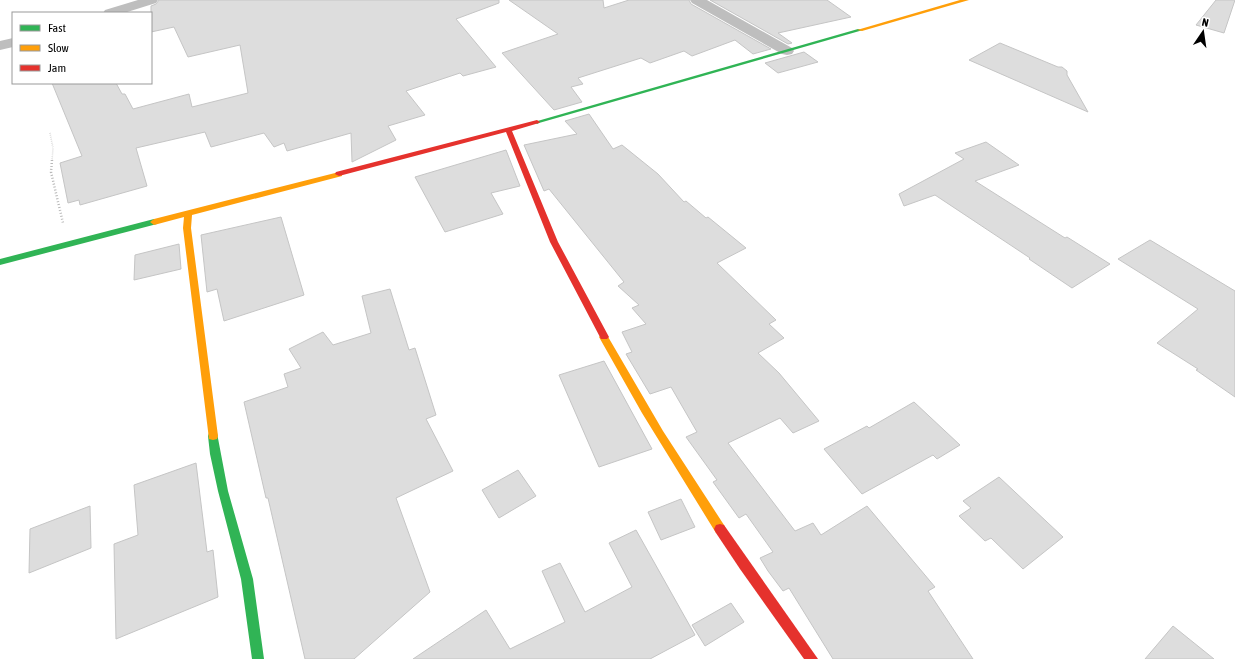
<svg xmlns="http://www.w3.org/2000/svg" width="1235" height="659" font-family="'Asap Condensed',sans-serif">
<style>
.building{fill:#ddd;stroke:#c5c5c5}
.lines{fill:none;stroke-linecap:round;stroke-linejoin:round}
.path-far1{stroke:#b8b8b8;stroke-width:1.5;stroke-dasharray:0.5 1.5;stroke-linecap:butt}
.path{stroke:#b8b8b8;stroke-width:2.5;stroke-dasharray:1 2;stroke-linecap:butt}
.street{fill:#bebebe;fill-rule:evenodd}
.fast{fill:#30b455;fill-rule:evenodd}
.slow{fill:#ff9f0a;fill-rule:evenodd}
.jam{fill:#e5322d;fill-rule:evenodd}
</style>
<rect width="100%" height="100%" fill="#fff"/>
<g class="building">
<path d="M159,0H499V3L456,19L496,67L463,76L460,73L406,91L425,115L388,126L396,140L352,162L351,133L287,151L284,143L274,147L264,133L211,147L205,132L136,148L147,186L80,205L79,200L68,203L60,163L82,156L52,83H116L122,94H125L133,109L189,94L192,107L248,93L240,45L188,57L174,27L151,32V6L156,4Z"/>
<path d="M509,0H603L604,8L629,0H689L691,4L771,49L753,54L735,40L692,56L684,51L650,63L641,58L578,78L583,84L571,87L582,102L554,110L502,53L558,34Z"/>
<path d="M710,0H827L851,17L778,33L792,43L788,44Z"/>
<path d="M1216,0H1235L1224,33L1196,25Z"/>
<path d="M1000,43L1058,67H1062L1067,71V75L1088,112L969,60Z"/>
<path d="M804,52L818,62L778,73L765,63Z"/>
<path d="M589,114L613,149L622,145L658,174L684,202L686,201L706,218L708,217L746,248L717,263L776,320L769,324L784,338L758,353L779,373L819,421L793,433L780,418L728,443L795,531L813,523L821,535L867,506L935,587L928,591L973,659H833L789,588L783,591L768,571L760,558L773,552L746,514L739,518L713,482L717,480L686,437L697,432L671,387L650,394L626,354L632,352L622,332L646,324L632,308L639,305L618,286L624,282L549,189L544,191L524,145L577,134L565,121Z"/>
<path d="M986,142L1019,165L975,181L1065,238L1067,237L1110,264L1072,288L1029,259L1030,258L935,195L904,206L899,194L964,159L955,153Z"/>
<path d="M506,150L520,186L491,193L503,214L445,232L415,177Z"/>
<path d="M281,217L304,295L224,321L217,289L207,292L201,235Z"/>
<path d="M1150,240L1235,291V397L1196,370L1198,369L1157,343L1198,309L1118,259Z"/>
<path d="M179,244L181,269L134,280L135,255Z"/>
<path d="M390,289L409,350L415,348L436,415L426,419L453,471L396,498L430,592L354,659H305L268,498H266L244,402L288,387L284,374L301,368L289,349L323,332L333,345L371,333L362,296Z"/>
<path d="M604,361L652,449L599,467L559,375Z"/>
<path d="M914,402L960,445L937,459L933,455L862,494L824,449L867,426L869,428Z"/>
<path d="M196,463L207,552L213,550L218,597L116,639L114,544L138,535L134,485Z"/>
<path d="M518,470L536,496L499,518L482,490Z"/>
<path d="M999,477L1063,537L1023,569L991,538L985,541L959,516L971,508L963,501Z"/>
<path d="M681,499L695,527L661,540L648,512Z"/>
<path d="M90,506L91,548L29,573L30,529Z"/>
<path d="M636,530L695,635L650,659H413L486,610L510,649L565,622L542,571L560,563L585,612L632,587L609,543Z"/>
<path d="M731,603L744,622L705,646L692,625Z"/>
<path d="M1173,626L1214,659H1145Z"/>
</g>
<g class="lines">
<path class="path-far1" d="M50,133L53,148L52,161"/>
<path class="path" d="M52,160L51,172L63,223"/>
<g class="street">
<path d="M138,0H158L156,3L124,13H103L105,10Z"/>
<path d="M690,0H707L792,48L794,51L792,54L787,55L782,54L692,3Z"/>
<path d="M13,38V47L0,50V41Z"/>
</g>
<g class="fast">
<path d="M858,29L863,30L539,123L537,124L534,122Z"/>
<path d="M154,219L158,222L157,224L0,265V259Z"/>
<path d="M213,432L217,433L228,491L253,579L264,659H252L241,579L218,491L210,454L208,436L209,433Z"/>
</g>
<g class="slow">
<path d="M960,0H969L862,31L857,30Z"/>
<path d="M339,172H342V176L192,215L191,228L218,436L217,439L213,440L209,439L183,228L184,217L154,225L150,222L154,219Z"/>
<path d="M604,334L607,335L663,431L724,525L726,529L724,533L720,534L716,533L642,413L599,337L601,335Z"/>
</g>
<g class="jam">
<path d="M537,120L540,122L539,123L512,131L558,242L609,337L607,339H601L550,242L506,132L339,176L335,174L336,172Z"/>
<path d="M720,524L724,525L818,659H804L740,569L716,533L714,529L716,525Z"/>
</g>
</g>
<rect x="12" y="12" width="140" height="72" fill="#ffffff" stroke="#999999"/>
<rect x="20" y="25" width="20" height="6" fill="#30b455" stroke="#999999"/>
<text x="48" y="32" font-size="12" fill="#000000">Fast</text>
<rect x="20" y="45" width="20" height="6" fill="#ff9f0a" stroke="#999999"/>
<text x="48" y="52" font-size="12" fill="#000000">Slow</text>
<rect x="20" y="65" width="20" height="6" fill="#e5322d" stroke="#999999"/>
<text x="48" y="72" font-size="12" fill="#000000">Jam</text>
<g transform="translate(1203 32) rotate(13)" stroke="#ffffff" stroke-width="3" paint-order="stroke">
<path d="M0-3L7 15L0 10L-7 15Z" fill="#000000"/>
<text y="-6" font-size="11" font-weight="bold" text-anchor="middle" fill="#000000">N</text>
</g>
</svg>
